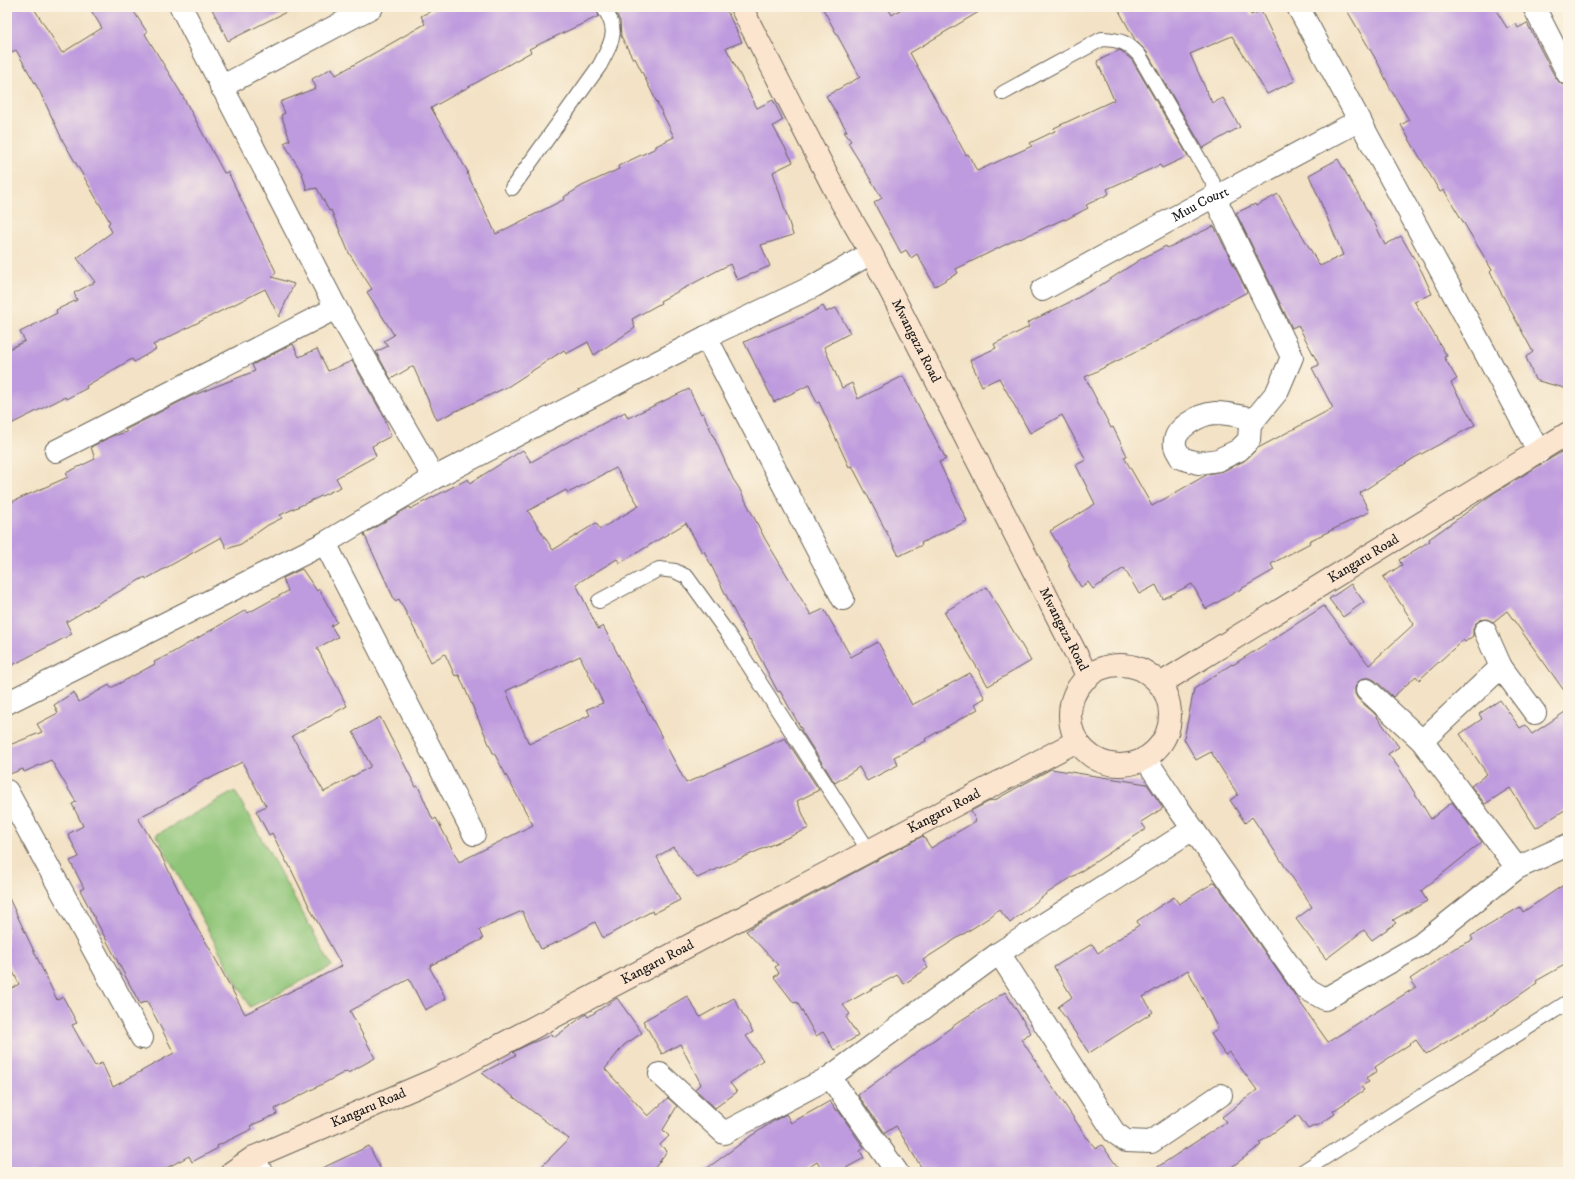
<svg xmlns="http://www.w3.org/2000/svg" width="1575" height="1179" font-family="'IM FELL DW Pica',serif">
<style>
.green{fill:#8fc578;stroke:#56704a}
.building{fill:#be9ade;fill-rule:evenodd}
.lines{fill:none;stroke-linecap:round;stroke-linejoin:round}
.lane-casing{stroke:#676157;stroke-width:16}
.street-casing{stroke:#676157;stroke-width:24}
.secondary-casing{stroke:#676157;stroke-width:24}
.lane{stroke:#fff;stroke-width:14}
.street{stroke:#fff;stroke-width:22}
.secondary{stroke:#fce5cf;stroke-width:22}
.labels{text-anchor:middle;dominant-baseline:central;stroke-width:3;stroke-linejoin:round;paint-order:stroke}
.street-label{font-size:14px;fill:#1c1c1c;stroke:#fcf5e5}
</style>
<rect width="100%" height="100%" fill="#fcf5e5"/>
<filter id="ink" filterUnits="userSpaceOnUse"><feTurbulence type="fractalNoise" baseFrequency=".025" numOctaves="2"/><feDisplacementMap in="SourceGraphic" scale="8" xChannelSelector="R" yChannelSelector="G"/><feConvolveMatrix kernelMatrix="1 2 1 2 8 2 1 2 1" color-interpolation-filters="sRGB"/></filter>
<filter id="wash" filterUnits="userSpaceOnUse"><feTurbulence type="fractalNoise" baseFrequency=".012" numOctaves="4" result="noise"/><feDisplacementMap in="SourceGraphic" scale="16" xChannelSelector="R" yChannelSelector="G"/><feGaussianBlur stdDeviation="0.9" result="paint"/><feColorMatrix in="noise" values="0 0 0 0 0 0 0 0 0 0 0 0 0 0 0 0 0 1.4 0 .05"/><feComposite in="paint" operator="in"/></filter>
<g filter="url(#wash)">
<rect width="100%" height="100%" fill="#f3e2c5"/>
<path class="green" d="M235,791L332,966L250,1007L156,835Z"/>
<g id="blocks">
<g class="building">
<path d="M7,7H33L62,53L102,28L89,7H131L147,32L145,34L181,93L224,173L228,172L276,272L272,277L294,284L279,317L265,289L153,345L156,349L134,362L132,359L86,386L87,388L66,399L65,397L7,426V350L25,341L20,332L57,313L56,310L77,300L74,293L95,282L77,258L112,232L108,224L110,222L63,141L40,92L16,50L7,55Z"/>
<path d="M211,7H296L228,41Z"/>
<path d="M439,7H595L599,16L529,49L531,52L431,108L468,172L467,173L496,234L565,199L564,197L582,186L619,169L618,166L656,148V146L674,137L635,58L633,59L621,36L620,21L613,7H725L742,42L726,48L757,108L773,100L783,120L773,126L793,162L773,172L793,235L761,245L770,266L737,280L730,264L660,301L661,303L632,319L635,328L594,355L588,342L566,354L564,350L509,386L437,420L413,366L391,379L376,352L388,346L384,341L394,335L367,292L372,289L349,253L331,210L329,211L317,188L307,190L302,173L284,143L290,140L281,115L285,113L280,102L316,88L312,79L332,68L336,75L425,24L421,16Z"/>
<path d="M822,7H887L892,15L904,7H987L910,53L966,155L968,154L977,171L1032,146L1030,143L1055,131L1054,128L1114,100L1097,61L1120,50L1132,60L1188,156L1162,168L1160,165L1107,189L1109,194L1086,205L1088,208L1065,220L1064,219L1020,239L1019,238L956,269L958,273L935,286L917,254L911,258L906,250L901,253L874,203L882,198L848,143L851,141L844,132L847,131L826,96L860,77Z"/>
<path d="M1117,7H1247L1251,15L1261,11L1295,81L1267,94L1232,36L1190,54L1212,103L1223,98L1240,127L1203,148L1146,51L1135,40Z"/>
<path d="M1345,7H1494L1507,28L1516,24L1518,28L1527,23L1555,77L1561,84L1568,86V389L1535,380L1526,357L1533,352L1490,272L1492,270L1444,190L1440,192L1401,125L1409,120L1391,90L1378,63Z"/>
<path d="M1338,159L1376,226L1385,245L1401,236L1422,272L1432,294L1414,301L1447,356L1444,357L1457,379L1451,383L1475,425L1414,458L1360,493L1369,512L1309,541L1310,543L1271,564L1274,570L1206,609L1192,584L1163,599L1156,585L1139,594L1124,568L1093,589L1088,582L1081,587L1068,565L1070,564L1050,531L1095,504L1076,465L1086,460L1062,415L1030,433L999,378L982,386L970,360L996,348L994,344L1029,327L1027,323L1072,301L1101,285L1141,259L1166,246L1167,248L1214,226L1247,292L1153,343L1085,377L1111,428L1113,427L1127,456L1124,457L1152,506L1208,474L1223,471L1244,461L1258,448L1333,408L1312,368L1319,365L1298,325L1292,328L1236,213L1255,204L1256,206L1278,194L1320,266L1343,255L1309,175Z"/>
<path d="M823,306L826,312L836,308L850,333L824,347L842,388L852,383L858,399L903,376L946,459L939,462L967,521L921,543L922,545L899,556L852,466L849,467L819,402L817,403L809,385L774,402L744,342L805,316Z"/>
<path d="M293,344L299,357L317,349L328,371L352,361L383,415L391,436L372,446L376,456L336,478L341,487L280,515L282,518L268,525L241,544L227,549L221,537L146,579L145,577L100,602L66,622L72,634L7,668V504L68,477L66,473L95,459L91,447L112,436L127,432L125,430L189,397L255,371L252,365Z"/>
<path d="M689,389L701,414L703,413L733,479L739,488L765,539L811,615L824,609L851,657L878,642L912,705L970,673L985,698L975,704L978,709L925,739L926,741L894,757L898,765L867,781L859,767L835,783L801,730H802L780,691L778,692L750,639L749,640L736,615L704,551L702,552L686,523L620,563L617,559L576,584L598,629L603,626L686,783L785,738L819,790L797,801L809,828L697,878L673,847L657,857L680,900L653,914L652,911L603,938L595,922L560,941L541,949L522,911L479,930L483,939L464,948L465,949L431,965L430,968L446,999L425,1010L409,979L350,1011L375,1058L348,1073L347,1071L275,1109L277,1114L250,1126L252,1129L217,1146L218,1148L192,1162L189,1156L159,1172H7V991L19,984L7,959V894L57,1000L63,997L77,1023L72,1025L95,1066L102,1063L113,1087L174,1053L147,1001L140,1004L80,890L84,888L70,861L79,857L68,834L83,826L72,804L76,802L51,760L24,772L23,769L7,775V746L42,732L37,724L58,713L54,705L74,692L79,702L109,685L111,688L155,664L154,662L170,654L246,610L248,613L288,591L283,578L302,569L317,591L319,589L337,622L331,626L338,637L317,648L347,706L292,736L324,792L370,767V764L353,732L380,717L416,787L418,786L433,820L436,818L459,862L533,825L494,753H493L459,675L455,676L445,654L431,662L399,599L395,601L364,534L409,507L410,509L468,479L470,483L523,450L531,462L547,453L625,412L628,418ZM616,468L639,506L600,529L596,523L553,550L528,511L566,490L568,493ZM580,656L603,703L587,709L590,715L529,744L506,691ZM242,762L266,806L256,811L269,835L272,833L287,863H288L313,914L342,966L245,1014L209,947L198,930L161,855L138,818L172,800L206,779L207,780Z"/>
<path d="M1568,448V696L1507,611L1493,622L1487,619L1480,620L1475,624L1473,629V636L1465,642L1463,640L1419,680L1416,676L1393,697L1376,681L1370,678H1364L1358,682L1355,688V694L1358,699L1375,714L1399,747L1388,754L1399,768L1431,819L1452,802L1482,842L1421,891L1427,901L1393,920L1396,923L1372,940L1364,930L1326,959L1296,919L1312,907L1252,817L1245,823L1230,800L1238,795L1211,752L1196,760L1184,739L1194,689L1232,664L1233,665L1324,606L1369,665L1414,624L1383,577L1402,565L1399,560L1430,541L1429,539L1494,493Z"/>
<path d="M1351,584L1364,602L1343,617L1329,599Z"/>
<path d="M987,587L1031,661L988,686L944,612Z"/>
<path d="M1500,700L1520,728L1525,725L1532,734L1568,710V808L1536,828L1510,788L1485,804L1471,786L1487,774L1460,734L1482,719L1479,714Z"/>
<path d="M1051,769L1147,784L1163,808L1141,822L1146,829L1046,894L1010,923L999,909L990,917L923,960L928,968L904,984L897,975L843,1005L850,1014L846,1017L858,1036L834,1050L823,1032L816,1036L797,1002L794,1003L774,977L779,973L775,967L778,965L746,931L752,927L923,836L931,848L976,821L971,811L992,800L993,801Z"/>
<path d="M1215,882L1328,1042L1416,987L1410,979L1455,948L1473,940L1471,936L1520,907L1523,912L1568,882V963L1536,981L1537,983L1488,1017L1426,1054L1416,1040L1375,1067L1377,1071L1366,1078L1369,1082L1361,1086L1364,1090L1333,1111L1335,1114L1317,1126L1316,1125L1308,1129L1298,1115L1259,1143L1261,1145L1225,1172H1150L1226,1122L1222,1117L1257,1090L1229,1052L1225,1055L1211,1034L1218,1029L1188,970L1143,997L1153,1012L1089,1053L1058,1007L1072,997L1054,967L1092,944L1098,953L1139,925L1137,921L1174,897L1179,904Z"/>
<path d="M1005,992L1031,1033L1021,1039L1087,1138H1088L1095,1149L1102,1145L1121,1172H924L896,1126L885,1133L858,1095L963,1019Z"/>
<path d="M687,996L700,1017L734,998L753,1032L746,1036L763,1060L730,1083L737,1092L715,1108L695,1089L701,1084L680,1044L662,1054L643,1021Z"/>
<path d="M617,998L642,1033L624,1045L605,1069L648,1116L668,1098L677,1106L663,1130L669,1136L660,1145L667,1151L652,1172H536L569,1139L482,1073L516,1055L513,1052L527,1045L551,1035L555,1037L586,1014L588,1017Z"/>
<path d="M830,1101L836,1111L838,1110L864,1148L860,1151L864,1158L839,1172H823L817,1162L802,1172H702L751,1136L774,1121L786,1114L791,1123Z"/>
<path d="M369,1146L382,1172H314Z"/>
</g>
</g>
</g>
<g filter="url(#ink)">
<use href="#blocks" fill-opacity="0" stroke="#676157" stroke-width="1"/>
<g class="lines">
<g class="lane-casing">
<g id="lane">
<path d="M1003,93L1102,39C1121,40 1127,42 1139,55L1220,195"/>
<path d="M512,188L600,65C612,41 620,31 603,7"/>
<path d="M599,601L659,569L675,571L687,577L731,638L869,851"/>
<path d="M1302,1172L1568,1002"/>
</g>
</g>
<g class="street-casing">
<g id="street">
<path d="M181,7L336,308L434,478"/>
<path d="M1298,7L1539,452"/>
<path d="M1534,7L1568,74"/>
<path d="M221,87L372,7"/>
<path d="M1214,196L1292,357L1277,392L1250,425L1249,440L1239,450L1218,460L1198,463L1181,458C1179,454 1176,450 1175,446C1172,428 1201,414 1215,413C1225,413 1235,415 1244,417L1250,425"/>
<path id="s1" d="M1042,290L1214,196L1220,195L1360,120"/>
<path d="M706,337L843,599"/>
<path d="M56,451L336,308"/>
<path d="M325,543L474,834"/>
<path d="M1501,667L1535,713"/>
<path d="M1367,690L1422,741L1517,868"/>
<path d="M7,703L325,543L434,478L706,337L814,286L871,253"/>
<path d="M1422,741L1501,667L1485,631"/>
<path d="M1145,758L1174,802L1305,988L1325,999L1420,945L1517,868L1568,845"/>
<path d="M7,791L142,1038"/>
<path d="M999,953L1114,1132L1126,1141L1151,1142L1221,1095"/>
<path d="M660,1074L724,1133L830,1077L999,953L1193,829"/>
<path d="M830,1077L897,1172"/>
<path d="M254,1157L261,1172"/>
</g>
</g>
<g class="secondary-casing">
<g id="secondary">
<path id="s2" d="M741,7L839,198L871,253L1088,677"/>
<circle cx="1120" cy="715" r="50"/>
<path id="s3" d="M1160,684L1568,433"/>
<path id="s4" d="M232,1172L254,1157L436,1079L1077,741"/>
</g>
</g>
<use href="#lane" class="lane"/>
<use href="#street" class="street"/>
<use href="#secondary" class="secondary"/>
</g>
</g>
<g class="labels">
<g class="street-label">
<text stroke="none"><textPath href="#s1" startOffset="180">Muu Court</textPath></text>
<text stroke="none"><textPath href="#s2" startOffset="377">Mwangaza Road</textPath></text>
<text stroke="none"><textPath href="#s3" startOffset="239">Kangaru Road</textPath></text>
<text stroke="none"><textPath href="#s2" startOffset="701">Mwangaza Road</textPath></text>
<text stroke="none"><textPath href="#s4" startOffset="799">Kangaru Road</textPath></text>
<text stroke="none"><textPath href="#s4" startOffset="475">Kangaru Road</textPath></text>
<text stroke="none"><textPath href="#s4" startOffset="151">Kangaru Road</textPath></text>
</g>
</g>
<rect width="1575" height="1179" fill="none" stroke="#fcf5e5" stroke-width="24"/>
</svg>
